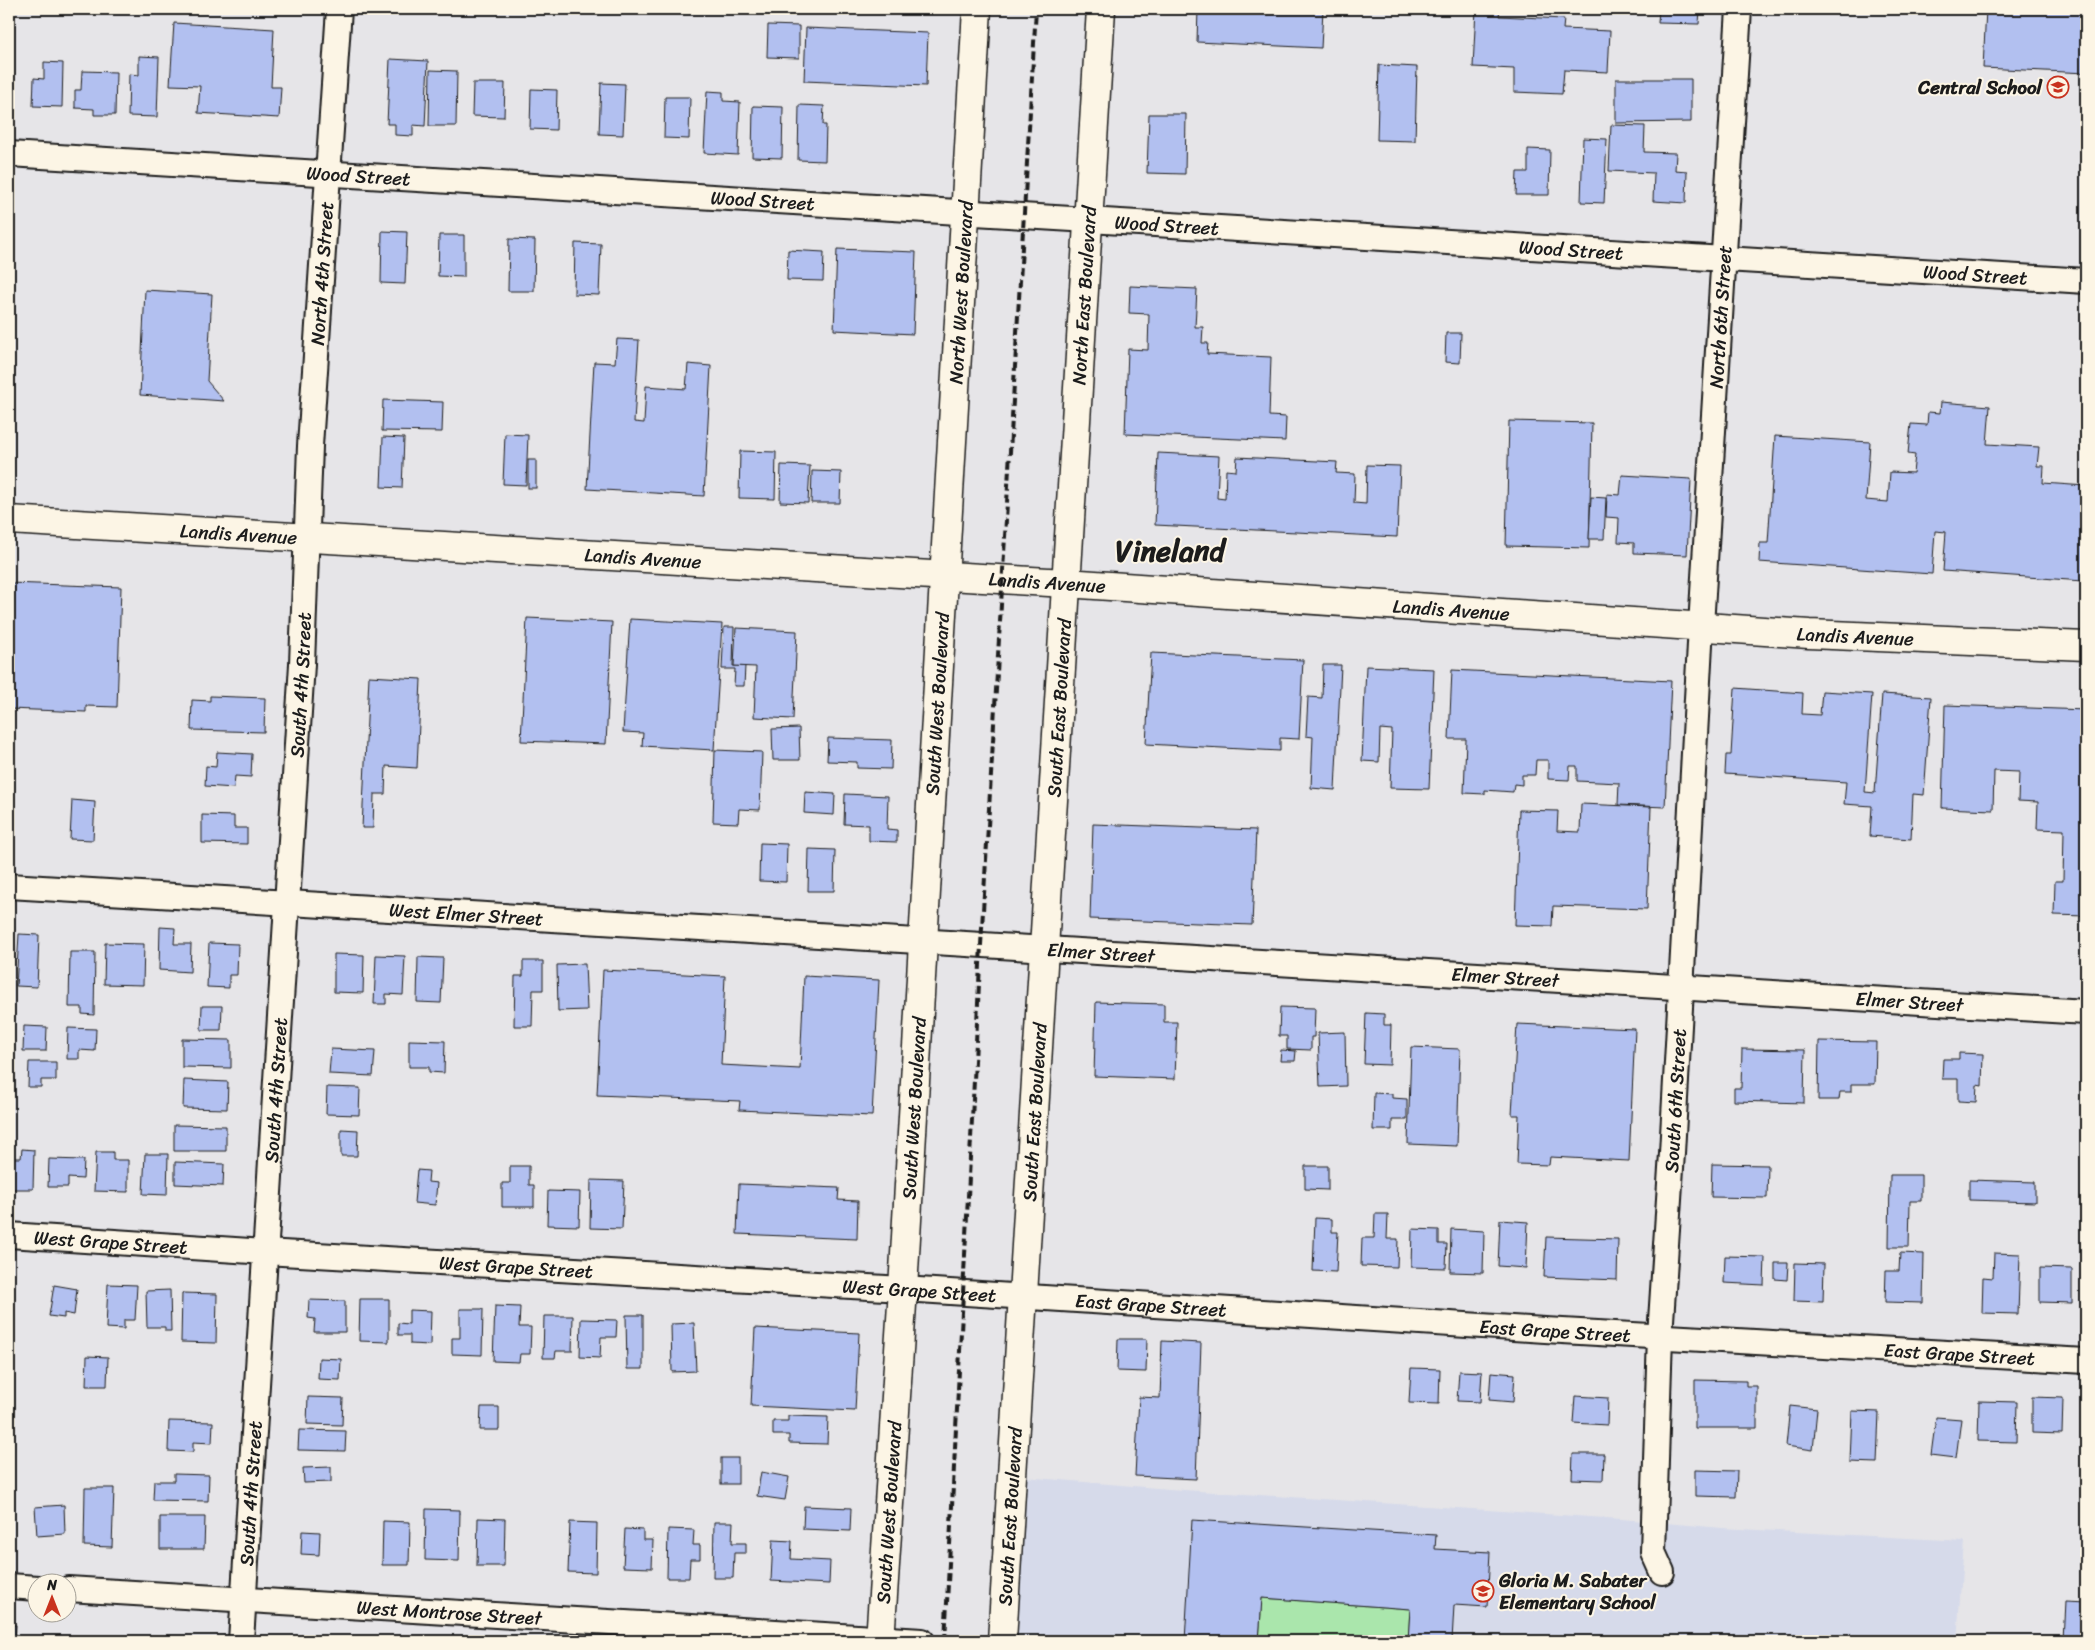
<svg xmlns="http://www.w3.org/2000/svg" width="2095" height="1650" font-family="Sriracha,sans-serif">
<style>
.built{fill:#d6daea}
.green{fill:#aae6ac;stroke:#638164}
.building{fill:#b2c0f0;stroke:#1c1c1c}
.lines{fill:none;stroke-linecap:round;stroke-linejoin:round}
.minor-casing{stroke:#1c1c1c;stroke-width:28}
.major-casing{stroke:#1c1c1c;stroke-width:31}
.minor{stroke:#fcf5e5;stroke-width:24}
.major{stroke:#fcf5e5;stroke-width:28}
.rail{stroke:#1c1c1c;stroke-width:4;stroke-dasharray:8 4;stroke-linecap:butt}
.labels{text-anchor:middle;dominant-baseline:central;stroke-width:4;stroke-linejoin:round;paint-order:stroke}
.poi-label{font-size:19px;font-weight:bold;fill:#1c1c1c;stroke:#fcf5e5;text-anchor:end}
.street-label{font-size:19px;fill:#1c1c1c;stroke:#fcf5e5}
.town-label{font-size:29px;font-weight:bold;fill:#1c1c1c;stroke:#fcf5e5}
</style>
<rect width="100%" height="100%" fill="#e6e5e8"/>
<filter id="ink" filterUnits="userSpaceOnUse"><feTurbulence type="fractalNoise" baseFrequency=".02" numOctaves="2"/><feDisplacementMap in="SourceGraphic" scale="10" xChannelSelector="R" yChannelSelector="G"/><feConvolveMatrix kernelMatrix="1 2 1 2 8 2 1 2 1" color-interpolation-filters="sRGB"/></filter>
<g filter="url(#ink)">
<path class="built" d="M1012,1476L1169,1489L1621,1519L1722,1528L1964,1541L1957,1641H1002Z"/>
<path class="green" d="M1262,1598L1410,1609L1408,1641H1259Z"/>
<g class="building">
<path d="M1198,9H1323L1321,48L1197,42Z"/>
<path d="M1476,9H1500L1499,16L1564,19L1563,29L1610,31L1608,72L1564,70L1562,94L1514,92V69L1473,67Z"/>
<path d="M1659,9H1700L1699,24L1658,23Z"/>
<path d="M1986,9H2086V73L1983,68Z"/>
<path d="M174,23L274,29L271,87H281L279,118L198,113L200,86L170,85Z"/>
<path d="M768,25L799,26V58L767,57Z"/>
<path d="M806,28L928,33L926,86L804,81Z"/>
<path d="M139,56L159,57L157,117L128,116L129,74L139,75Z"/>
<path d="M390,59L428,61L425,126L413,125V136L395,135V124H387Z"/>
<path d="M44,62L63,63L62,107L33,106L34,78L44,79Z"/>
<path d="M1379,65L1417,67L1415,141L1377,140Z"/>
<path d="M430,70L457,71L456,126H429Z"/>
<path d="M82,71L116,72L115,115H94V109L75,108V90H81Z"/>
<path d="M1616,79H1691V122L1616,123Z"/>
<path d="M473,83H505L504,117L472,116Z"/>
<path d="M601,83L625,84L623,135L599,134Z"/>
<path d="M531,89L557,90L556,130L530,129Z"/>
<path d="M707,91L723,92V101L740,102L738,155L704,153Z"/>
<path d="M665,97H690L689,139L664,138Z"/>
<path d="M799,105L824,106L823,125H826L825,161L798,160Z"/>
<path d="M753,106L783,107L782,158L752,157Z"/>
<path d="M1149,114H1186L1185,174L1147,173Z"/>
<path d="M1611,125L1645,126L1644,152L1676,153L1675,170L1687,171L1686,203L1653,201L1654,173L1609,171Z"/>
<path d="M1583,138L1607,139L1604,203L1581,202Z"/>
<path d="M1528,149L1550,150L1549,195H1516L1517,172H1528Z"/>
<path d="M382,231L407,232L405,284L381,283Z"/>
<path d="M439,235H464V277L438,276Z"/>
<path d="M509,239L535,240L534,291H508Z"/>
<path d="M575,243L601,244L599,295L574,294Z"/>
<path d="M837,249L916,252L913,334L834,330Z"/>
<path d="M788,250L824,252L823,281L787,280Z"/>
<path d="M1130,286L1197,289L1195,327H1203L1202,343H1208L1207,354L1271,357L1269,416L1286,417L1285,441L1125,434L1128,349L1148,350L1149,314L1129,313Z"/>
<path d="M145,290L212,294L207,381L224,401L140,395Z"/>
<path d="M1446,333H1461L1460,363L1445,362Z"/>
<path d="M2085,333H2086V437H2081Z"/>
<path d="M617,339L639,340L634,422L644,423L646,386L686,389L688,364L711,366L704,496L587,489L594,362L615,363Z"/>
<path d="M383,400L443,402L442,432L382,431Z"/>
<path d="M1941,402L1990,406L1987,444L2039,447L2037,466H2044L2043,483L2086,486V529L2083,581L1943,571L1946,532L1935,531L1932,574L1759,562L1760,543H1768L1775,436L1870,442L1866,500L1888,502L1890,472L1913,473L1915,455L1908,454L1911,424L1927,425L1928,412L1940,413Z"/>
<path d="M1509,421L1592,423L1589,548L1506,546Z"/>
<path d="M505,434L528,435L526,485L503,484Z"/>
<path d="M383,437L404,438L402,488L381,487Z"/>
<path d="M740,451L776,452L775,499L739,498Z"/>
<path d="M1158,453L1219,456L1217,498L1225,499L1226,470L1236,471L1237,457L1337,462L1336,473L1355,474L1354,503L1366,504L1367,465L1400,466L1397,537L1155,525Z"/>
<rect x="528" y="460" width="8" height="28"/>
<path d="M781,465L810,466L808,503L780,502Z"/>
<path d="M812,471L841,472L840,503H811Z"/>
<path d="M1622,475L1691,479L1687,555L1634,553V543L1618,542L1619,518L1606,517L1607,494L1620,495Z"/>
<path d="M1591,497L1606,498L1604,539H1589Z"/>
<path d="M9,583L121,587L117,707L86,706V712L9,709Z"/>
<path d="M527,618L612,622L606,744L521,741Z"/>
<path d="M630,619L722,624L714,750L642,746L643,733L623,732Z"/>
<path d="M724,627H734L733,666H745L744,686H734L735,669H722Z"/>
<path d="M736,628L797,631L793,719L754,717L756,667L734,666Z"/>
<path d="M1151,653L1303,660L1299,739L1280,738V751L1146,744Z"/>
<path d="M1323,665H1341L1335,790L1311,788L1313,737L1306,736L1308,697L1322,698Z"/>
<path d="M1366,666L1434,669L1429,789L1390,788L1392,730L1380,729L1379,762L1362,761Z"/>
<path d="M1452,670L1671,681L1665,807L1618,805L1619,783L1577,781V766H1570L1569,780L1548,779V760H1536L1535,775H1522V785L1514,784L1513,792L1485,790V794L1464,793L1466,739H1449Z"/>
<path d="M369,676L421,679L417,768L386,766L385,794H374L373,828H362Z"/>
<path d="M1735,688L1803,693L1802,714L1820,715L1822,691L1872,694L1865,792L1875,793L1882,694L1931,697L1924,795L1913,794L1911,839L1870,836L1872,806L1844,804L1846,782L1725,774L1726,755H1731Z"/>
<path d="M210,696L265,698L264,732L191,730L192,700L210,701Z"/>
<path d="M1945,705L2086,710V916L2054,915L2055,881H2063L2064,830L2037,829L2038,802L2018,801L2019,772L1994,771L1993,810L1942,808Z"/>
<path d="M799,728L800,760H773L772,729Z"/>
<path d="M828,738L892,740L891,769L857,768V762L827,761Z"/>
<path d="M715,750L762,752L760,810L739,809L738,823L713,822Z"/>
<path d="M217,752L252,754L251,777L235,776L234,788L205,786L206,766L216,767Z"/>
<path d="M805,792L835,794L834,815L804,813Z"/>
<path d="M845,794L888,796L887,829L897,830V842L869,841V825L844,824Z"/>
<path d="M72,800L95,802L93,840L70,839Z"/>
<path d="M1581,804L1651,807L1647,909L1553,906L1552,926L1515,925L1519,810L1558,811L1557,831L1580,832Z"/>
<path d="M202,815L234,816V828H247V844L202,843Z"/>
<path d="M1093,824L1256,830L1252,925L1090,919Z"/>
<path d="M760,843L787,844L786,882L759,881Z"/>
<path d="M809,849L835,850L834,891H808Z"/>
<path d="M160,927L175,928L174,944H191L190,972L159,970Z"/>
<path d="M19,934L39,935L37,987L16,986Z"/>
<path d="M105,943L144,944L143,985L104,984Z"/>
<path d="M209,943L238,944L237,975H229V988L207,987Z"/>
<path d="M70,952H95L94,1015L82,1014V1007H69Z"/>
<path d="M334,954L364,955L363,993L334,992Z"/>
<path d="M376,955L405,956L403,995L386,994V1004H374Z"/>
<path d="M418,957L443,958L441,1003L417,1002Z"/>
<path d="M523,961H543V990H533L532,1026H514L515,976H523Z"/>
<path d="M585,964L587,1010L558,1011L557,965Z"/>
<path d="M603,970L725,976L721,1065L800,1069L804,976L879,980L872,1116L739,1110L740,1101L597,1095Z"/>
<path d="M1096,1002L1164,1004V1022H1177L1175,1079L1094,1076Z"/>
<path d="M202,1006H222L221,1030H201Z"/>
<path d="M1280,1007L1315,1008L1314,1037H1311V1050L1287,1049V1036H1279Z"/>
<path d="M1366,1013L1384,1014V1025H1391L1390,1065L1364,1064Z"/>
<path d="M1517,1024L1635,1029L1629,1161L1550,1157L1549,1165L1517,1164L1519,1115H1512Z"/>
<path d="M24,1026L47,1027L46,1051H23Z"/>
<path d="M68,1028L96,1029L95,1051L79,1050V1059H67Z"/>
<path d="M1345,1032L1346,1086L1320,1087L1318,1033Z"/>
<path d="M182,1039L231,1040V1068L182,1067Z"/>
<path d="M409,1040L445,1041L444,1073L429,1072V1067H409Z"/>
<path d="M1819,1041L1876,1042L1875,1084H1851V1092H1840L1839,1100H1818Z"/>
<path d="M1411,1047L1460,1049L1457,1146L1408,1144Z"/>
<path d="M331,1049L375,1051L373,1076L329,1074Z"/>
<path d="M1742,1049L1805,1050L1804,1103L1734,1101V1088H1741Z"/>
<path d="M1281,1050L1296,1051L1295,1061H1280Z"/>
<path d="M1959,1053L1983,1054L1982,1086L1977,1085L1976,1102L1958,1101V1079H1942L1943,1059H1959Z"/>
<path d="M29,1062H56V1080H41V1087H28Z"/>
<path d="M184,1080L228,1082L227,1109L183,1108Z"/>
<path d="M327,1087L360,1088L359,1115L326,1114Z"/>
<path d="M1374,1093L1392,1094V1098L1407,1099V1120H1392V1130H1373Z"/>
<path d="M174,1125L226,1126V1151H174Z"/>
<path d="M341,1129L358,1130L357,1156H341Z"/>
<path d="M22,1149L34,1150L33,1189H9V1158H21Z"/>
<path d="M96,1152H113V1160H128V1192L94,1191Z"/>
<path d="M145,1154H168L167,1195L143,1194Z"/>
<path d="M49,1159L84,1160L83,1179L68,1178V1187H48Z"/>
<path d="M175,1162L224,1164L223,1186L175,1184Z"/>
<path d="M1712,1164L1768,1165L1767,1198L1711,1197Z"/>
<path d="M510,1166H529V1185H534V1207H502V1183H510Z"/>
<path d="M1305,1166H1328V1190L1305,1189Z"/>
<path d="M417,1170L429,1171L428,1182L437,1183L435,1205L414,1203Z"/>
<path d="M1890,1175H1921V1201H1910L1909,1247H1889Z"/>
<path d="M591,1180L624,1181L622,1229L590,1228Z"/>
<path d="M1969,1180L2035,1182V1202L1969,1200Z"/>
<path d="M739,1184L839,1188L838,1200L858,1201L857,1239L737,1234Z"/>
<path d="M548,1191L580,1192L579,1226L547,1225Z"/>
<path d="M1375,1214H1388L1387,1239H1398L1397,1267L1361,1266L1362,1238H1374Z"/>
<path d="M1315,1218L1332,1219V1232H1338L1336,1272L1313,1271Z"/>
<path d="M1500,1220L1528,1222L1526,1268L1498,1266Z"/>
<path d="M1412,1229L1439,1230V1244H1447L1446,1268L1411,1267Z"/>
<path d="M1451,1229L1484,1231L1483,1273L1450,1272Z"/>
<path d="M1546,1237L1618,1239L1617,1280L1544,1277Z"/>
<path d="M1900,1253L1924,1254L1923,1303L1885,1302L1886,1271H1899Z"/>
<path d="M1994,1253L2020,1254L2018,1314L1982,1313L1983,1277L1993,1278Z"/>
<path d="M1725,1256L1765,1257L1764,1285L1724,1283Z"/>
<path d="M1775,1263H1788L1787,1280L1775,1279Z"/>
<path d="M1795,1263L1824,1264L1823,1302L1794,1301Z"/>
<path d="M2040,1268L2072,1269V1303L2040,1302Z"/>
<rect x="2083" y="1282" width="3" height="27"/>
<path d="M108,1284L137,1285L135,1320H124V1329L106,1328Z"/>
<path d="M54,1285L77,1289L74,1315L64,1313V1318L49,1316Z"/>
<path d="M170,1290L171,1331H165V1327H147L146,1291Z"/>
<path d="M182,1293L217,1294L216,1343L181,1342Z"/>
<path d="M360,1299H389V1342L359,1341Z"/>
<path d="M309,1300L345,1301V1332H314L315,1319L308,1318Z"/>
<path d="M495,1306L520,1307L519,1327H531L530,1354H520L519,1362L493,1361Z"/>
<path d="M460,1309H483L482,1355L452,1354V1338H460Z"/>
<path d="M409,1310L431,1311L430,1345L410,1344V1335H398V1323L409,1324Z"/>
<path d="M626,1315H643V1369H627Z"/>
<path d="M544,1316H573L572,1351H556L555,1358H543Z"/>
<path d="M581,1319L617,1320L616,1337H601L600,1358L580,1357Z"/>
<path d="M694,1323L696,1371L672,1372L671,1324Z"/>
<path d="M755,1328L859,1333L855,1411L751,1406Z"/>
<path d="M1118,1339H1147L1146,1372L1117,1371Z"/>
<path d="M1162,1341L1201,1343L1196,1479L1135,1476L1139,1397L1160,1398Z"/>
<path d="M87,1356L108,1357L107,1386H86Z"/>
<path d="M319,1358L341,1359L340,1380L318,1379Z"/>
<path d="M1411,1368L1440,1369L1439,1404L1409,1403Z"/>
<path d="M1459,1371L1482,1372L1480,1402L1457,1401Z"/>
<path d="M1491,1372L1515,1374L1513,1402L1489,1400Z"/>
<path d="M1695,1380L1746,1381V1386H1757V1428H1695Z"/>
<path d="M1575,1396L1608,1398L1607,1425L1573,1423Z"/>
<path d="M308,1397L343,1398L342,1425L307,1424Z"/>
<path d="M2032,1397L2063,1398L2062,1434L2032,1433Z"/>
<path d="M1979,1401L2017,1402L2016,1442L1978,1441Z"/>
<path d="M1790,1406L1817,1409L1813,1450L1786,1446Z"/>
<path d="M481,1407H499V1430H480Z"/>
<path d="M1852,1411L1879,1412L1877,1463L1850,1462Z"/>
<path d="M788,1416L828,1417L827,1444L789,1443V1435H773V1421H788Z"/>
<path d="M1936,1417L1961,1419L1956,1458L1931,1455Z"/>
<path d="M169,1421L213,1422L212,1443L193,1442V1452L168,1451Z"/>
<path d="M299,1430L346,1431L345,1451L298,1450Z"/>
<path d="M1573,1454H1604L1603,1480L1572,1479Z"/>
<rect x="721" y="1458" width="17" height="26"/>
<path d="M331,1467V1482L304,1483L303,1468Z"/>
<path d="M1695,1470L1737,1471L1736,1497L1695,1496Z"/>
<path d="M761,1472L789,1477L785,1500L757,1496Z"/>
<path d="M174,1474L209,1475L208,1501L153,1500L154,1481H174Z"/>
<path d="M85,1488H114L112,1547L84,1546Z"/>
<path d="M64,1505L65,1534L37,1536L35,1507Z"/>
<path d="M804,1506L851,1508L850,1531L803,1529Z"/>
<path d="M426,1509L460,1510L459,1561L425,1560Z"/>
<path d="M160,1517H205L204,1549H160Z"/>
<path d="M478,1518L505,1519L504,1566H477Z"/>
<path d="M1192,1520L1436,1535L1435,1549L1490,1552L1487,1607L1454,1605L1452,1641H1456H1408L1410,1609L1262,1598L1259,1641H1185Z"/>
<path d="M383,1521L410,1522L409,1565H382Z"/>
<path d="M570,1522L597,1523L596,1573L568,1572Z"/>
<path d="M714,1522H733L732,1543H746V1553H734L733,1578H713Z"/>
<path d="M625,1529L643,1530V1540H653L652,1568L623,1567Z"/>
<path d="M668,1529L694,1530L693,1545H700V1559H690L689,1578H667Z"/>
<path d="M302,1531L320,1532L319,1555L301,1554Z"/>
<path d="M773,1540L792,1541L791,1559L830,1561L829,1584L771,1581Z"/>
<path d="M2065,1602L2086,1603V1641H2063Z"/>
<path d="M9,1625H16L15,1641H9Z"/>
<path d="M79,1636L121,1638V1641H79Z"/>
</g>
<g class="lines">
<g class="minor-casing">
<g id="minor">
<path id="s1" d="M9,154L2086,281"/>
<path id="s2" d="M9,886L2086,1012"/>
<path id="s3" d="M9,1235L265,1252L903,1289L1545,1330L2086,1361"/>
<path id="s4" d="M1662,1572L1653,1552L1660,1336L1672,1153L1701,626L1739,9"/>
<path d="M9,1586L38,1588"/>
<path id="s5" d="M68,1589L922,1641"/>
<path id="s6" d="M241,1641L302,664L310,446L339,9"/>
</g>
</g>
<g class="major-casing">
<g id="major">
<path id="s7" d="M9,520L1066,583L1809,634L2086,646"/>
<path id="s8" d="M880,1641L903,1289L977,9"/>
<path id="s9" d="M1002,1641L1101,9"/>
</g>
</g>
<use href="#minor" class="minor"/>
<use href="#major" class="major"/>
<path class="rail" d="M945,1641L981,945L1036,9"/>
</g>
</g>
<defs>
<g id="school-ring" transform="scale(1.125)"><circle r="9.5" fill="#fcf5e5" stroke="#c8321e" stroke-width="1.5"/><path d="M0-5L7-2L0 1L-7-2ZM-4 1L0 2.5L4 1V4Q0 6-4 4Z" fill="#c8321e"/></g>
</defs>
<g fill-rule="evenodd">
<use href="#school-ring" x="2058" y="87"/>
<use href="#school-ring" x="1483" y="1591"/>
</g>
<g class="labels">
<g class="poi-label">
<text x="2042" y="87">Central School</text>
<text x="1499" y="1580" text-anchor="start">Gloria M. Sabater<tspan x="1499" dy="22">Elementary School</tspan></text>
</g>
<g class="street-label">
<text stroke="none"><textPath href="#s1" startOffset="350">Wood Street</textPath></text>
<text stroke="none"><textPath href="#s1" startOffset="755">Wood Street</textPath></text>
<text stroke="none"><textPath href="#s1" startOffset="1160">Wood Street</textPath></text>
<text stroke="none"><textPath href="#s1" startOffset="1565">Wood Street</textPath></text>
<text stroke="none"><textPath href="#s6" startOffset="1370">North 4th Street</textPath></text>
<text stroke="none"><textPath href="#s1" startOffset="1970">Wood Street</textPath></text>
<text stroke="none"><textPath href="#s8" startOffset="1351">North West Boulevard</textPath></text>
<text stroke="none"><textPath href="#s9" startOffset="1348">North East Boulevard</textPath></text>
<text stroke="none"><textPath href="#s4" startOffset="1259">North 6th Street</textPath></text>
<text stroke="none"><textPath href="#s7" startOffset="230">Landis Avenue</textPath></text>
<text stroke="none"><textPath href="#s7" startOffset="635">Landis Avenue</textPath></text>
<text stroke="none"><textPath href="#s7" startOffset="1040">Landis Avenue</textPath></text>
<text stroke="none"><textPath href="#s7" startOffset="1445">Landis Avenue</textPath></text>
<text stroke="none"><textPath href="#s7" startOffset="1850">Landis Avenue</textPath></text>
<text stroke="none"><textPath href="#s6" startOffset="958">South 4th Street</textPath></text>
<text stroke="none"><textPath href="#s8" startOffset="939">South West Boulevard</textPath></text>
<text stroke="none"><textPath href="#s9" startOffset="935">South East Boulevard</textPath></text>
<text stroke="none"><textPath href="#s2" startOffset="458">West Elmer Street</textPath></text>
<text stroke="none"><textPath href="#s2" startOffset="1094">Elmer Street</textPath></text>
<text stroke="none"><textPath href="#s2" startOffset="1499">Elmer Street</textPath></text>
<text stroke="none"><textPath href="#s2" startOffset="1904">Elmer Street</textPath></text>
<text stroke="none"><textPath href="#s6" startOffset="552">South 4th Street</textPath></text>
<text stroke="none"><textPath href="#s4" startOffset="474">South 6th Street</textPath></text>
<text stroke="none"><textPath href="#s8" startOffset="534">South West Boulevard</textPath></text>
<text stroke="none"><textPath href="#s9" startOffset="530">South East Boulevard</textPath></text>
<text stroke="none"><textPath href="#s3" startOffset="102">West Grape Street</textPath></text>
<text stroke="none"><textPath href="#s3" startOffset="508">West Grape Street</textPath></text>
<text stroke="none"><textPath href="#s3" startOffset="912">West Grape Street</textPath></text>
<text stroke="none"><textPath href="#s3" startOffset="1144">East Grape Street</textPath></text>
<text stroke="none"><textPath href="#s3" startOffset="1549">East Grape Street</textPath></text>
<text stroke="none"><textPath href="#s3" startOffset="1954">East Grape Street</textPath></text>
<text stroke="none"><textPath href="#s6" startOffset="148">South 4th Street</textPath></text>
<text stroke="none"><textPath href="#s8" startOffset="129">South West Boulevard</textPath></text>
<text stroke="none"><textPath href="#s9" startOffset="125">South East Boulevard</textPath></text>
<text stroke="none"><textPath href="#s5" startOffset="382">West Montrose Street</textPath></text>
</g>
<g class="town-label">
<text x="1170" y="551">Vineland</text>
</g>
</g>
<rect width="2095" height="1650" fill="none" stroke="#fcf5e5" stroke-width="30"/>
<rect x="15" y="15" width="2065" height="1620" fill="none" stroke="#1c1c1c" stroke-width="2" filter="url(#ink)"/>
<g transform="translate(52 1598)"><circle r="24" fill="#fcf5e5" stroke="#a29e95"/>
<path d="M0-4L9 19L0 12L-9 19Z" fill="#c8321e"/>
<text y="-8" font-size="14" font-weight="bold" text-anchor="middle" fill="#1c1c1c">N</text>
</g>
</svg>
